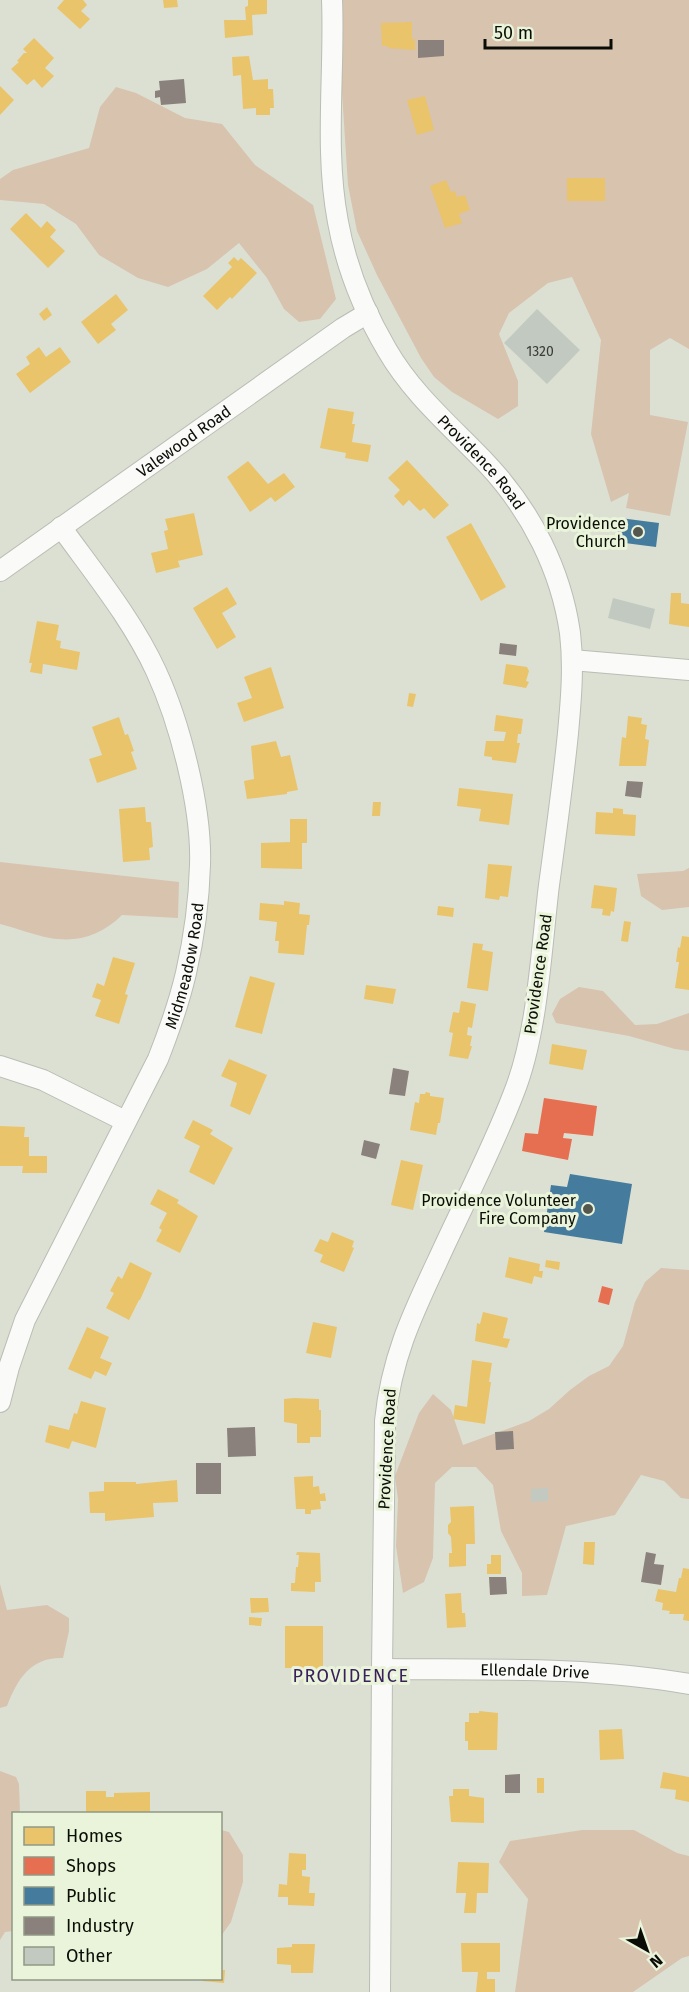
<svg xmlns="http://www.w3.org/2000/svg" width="689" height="1992" font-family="'Fira Sans',sans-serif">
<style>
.green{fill:#d8c3ae}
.homes{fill:#e9c46a}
.shops{fill:#e76f51}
.public{fill:#457b9d}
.industry{fill:#8a817c}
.building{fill:#c2c9c0}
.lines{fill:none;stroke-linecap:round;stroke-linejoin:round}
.minor-casing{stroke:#b9bdb3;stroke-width:22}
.minor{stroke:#fafaf8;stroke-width:20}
.poi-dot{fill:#54574e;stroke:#eaf4da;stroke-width:2}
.labels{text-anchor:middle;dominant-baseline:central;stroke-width:6;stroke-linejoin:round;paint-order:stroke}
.number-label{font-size:14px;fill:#393d36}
.street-label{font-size:16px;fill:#0a0d06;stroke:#eaf4da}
.poi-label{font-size:16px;fill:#0a0d06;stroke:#eaf4da;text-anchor:end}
.neighbourhood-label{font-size:18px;letter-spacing:1.5px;fill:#39225c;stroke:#eaf4da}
</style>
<rect width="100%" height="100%" fill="#dce0d3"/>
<g class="green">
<path d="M336,0H689V349L670,338L650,350V415L688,422L670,516L626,508L629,493L611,502L591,434L601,340L572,277L548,283L509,313L499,334L518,381V406L498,419L452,392L434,377L421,358L377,275L357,231L348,185Z"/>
<path d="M116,87L136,93L185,118L222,124L255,165L313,205L336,299L320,319L299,322L284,309L267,278L239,243L207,269L168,287L138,278L99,255L76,224L44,204L0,200V179L13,170L89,148L100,107Z"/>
<path d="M0,862L179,882L178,918L122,915C102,935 78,943 50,938C33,935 17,928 0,924Z"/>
<path d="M689,868V907L662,910L641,896L637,874L683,871Z"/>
<path d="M579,987L603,991L635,1025L657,1024L689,1013V1051L675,1049L629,1036L556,1023L552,1014L560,999Z"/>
<path d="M661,1268L689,1270V1499L681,1498L664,1481L641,1475L615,1515L566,1526L547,1595L522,1596V1573L501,1531L493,1485L476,1467H452L435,1483L433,1558L424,1582L403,1593L396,1546L398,1500L395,1476L419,1413L433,1394L451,1410L463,1445L529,1421L549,1409L570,1390L589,1376L609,1366L623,1346L635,1302L645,1282Z"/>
<path d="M0,1584L7,1610L47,1605L69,1618V1631L63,1658C31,1657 18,1678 7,1706L0,1708Z"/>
<path d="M0,1771L16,1777L19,1784L20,1813L14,1814L13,1931L5,1932L0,1940Z"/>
<path d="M221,1830L229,1832L243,1855V1882L231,1922L221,1936Z"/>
<path d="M582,1830H634L677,1853L689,1856V1956L682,1958L633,1992H515L528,1899L499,1862L510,1841Z"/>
</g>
<g class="homes">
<path d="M64,0H83L87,5L81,11L90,19L80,29L57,8Z"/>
<path d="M163,0H177L178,7L164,8Z"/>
<path d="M248,0H267V14L252,15L253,35L225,38L224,20H246L245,7L248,6Z"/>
<path d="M412,22V39H415V50L388,48V46H382L381,23Z"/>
<path d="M34,38L54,58L45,68L54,76L42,88L34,79L27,85L11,69L19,62L17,61L24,53H27L23,49Z"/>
<path d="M249,56L253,80L268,79V89H273L274,108H270V115H256V108L243,109L241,75L233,76L232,57Z"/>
<path d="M0,86L14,100L0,115Z"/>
<path d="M425,96L434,130L417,135L407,100Z"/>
<rect x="567" y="178" width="38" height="23"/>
<path d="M446,180L451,192L455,191L457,197L465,195L470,210L459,214L462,223L445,228L430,186Z"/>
<path d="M26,213L41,228L47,221L56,230L50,237L65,251L48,268L10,229Z"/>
<path d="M234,257L238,261L241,258L257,273L232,299L230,297L217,310L203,296L232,267L228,263Z"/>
<path d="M116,294L128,310L111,324L116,330L98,344L81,322Z"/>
<path d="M47,307L52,315L44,321L39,314Z"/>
<path d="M39,347L46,357L60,347L71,362L30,393L16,374L30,364L26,357Z"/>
<path d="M328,408L354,412L352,424H355L352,442L371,445L368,462L345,458L346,453L320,448Z"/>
<path d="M407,460L449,505L434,519L424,508L420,511L409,500L403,506L394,496L400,490L388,478Z"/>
<path d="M248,461L268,484L284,473L295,487L275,502L271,497L250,512L227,477Z"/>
<path d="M194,513L203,555L178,561L180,567L156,573L151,553L168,549L164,531L168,530L165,519Z"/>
<path d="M471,523L506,587L481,601L446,537Z"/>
<path d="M227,587L237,604L222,613L236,637L217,649L193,608Z"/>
<path d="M671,593H681V603L689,604V627L669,624Z"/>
<path d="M37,621L59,625L56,640L61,641L60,648L80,652L77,670L43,664L42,674L30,672L32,663H29Z"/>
<path d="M506,664L527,667L529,671L526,681L529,682L526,688L503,684Z"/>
<path d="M271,667L284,708L244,722L237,703L252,698L244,677Z"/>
<path d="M409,693L416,694L413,707L407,706Z"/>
<path d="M496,715L523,719L521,734H518L517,743H520L516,763L492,760V757L484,756L486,741H504L506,732L494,731Z"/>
<path d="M628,716L642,718L641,724L647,725L645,739L649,740L646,766H619L622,737L626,738Z"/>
<path d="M119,717L125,735L128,734L134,751L131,752L137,769L97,783L89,759L102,755L92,727Z"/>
<path d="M276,741L281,757L290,755L298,790L287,792V794L247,799L244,781L254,779L251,746Z"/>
<path d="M459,788L513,794L509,825L479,821L481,809L457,806Z"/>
<path d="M373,802H381L380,816H372Z"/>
<path d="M145,807L146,822H151L153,847L149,848L150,860L123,862L119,809Z"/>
<path d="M613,808L623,809V814L636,815L635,836L595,834L596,812L613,813Z"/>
<path d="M290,819H307V843H302V869L261,868V843L290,842Z"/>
<path d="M488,864L512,866L508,897L500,896L499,900L485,898Z"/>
<path d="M594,885L617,888L614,912L611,911L610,916L602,915L603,909L591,908Z"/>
<path d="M284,901L300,903L299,914L310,915L309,925H307L304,955L278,953L279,941H275L277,922L259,920L260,903L284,905Z"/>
<path d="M438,906L454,908L453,917L437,915Z"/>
<path d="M624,921L631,922L628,942L621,941Z"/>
<path d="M682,936L689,937V990L675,988L679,962H676L678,947L680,948Z"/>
<path d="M473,943L483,944L482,950L493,952L488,991L467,988Z"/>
<path d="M113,957L135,963L125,994L128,995L119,1024L95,1016L101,1000L92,997L97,983L104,986Z"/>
<path d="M250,976L275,983L262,1034L235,1027Z"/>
<path d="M366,985L396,989L393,1004L364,999Z"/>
<path d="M461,1001L476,1004L472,1028L468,1027L467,1035L472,1036L470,1046H472L468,1059L449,1056L453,1033L449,1032L453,1012L459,1013Z"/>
<path d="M552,1044L587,1050L583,1070L549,1064Z"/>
<path d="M229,1059L267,1075L250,1115L230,1106L237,1083L221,1076Z"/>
<path d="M426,1092L430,1093V1096L444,1098L440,1123H438L436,1135L410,1130L415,1102L419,1103L420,1094H425Z"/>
<path d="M193,1120L213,1130L210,1134L233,1148L214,1185L189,1172L200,1146L184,1138Z"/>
<path d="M0,1126L25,1127L24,1137H29V1156H47V1173H22L23,1166H0Z"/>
<path d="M401,1160L423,1165L413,1210L391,1205Z"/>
<path d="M158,1189L179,1200L177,1203L198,1216L180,1253L156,1241L162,1230L159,1228L167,1213L150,1204Z"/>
<path d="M332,1232L354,1241L352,1247L354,1248L344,1272L320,1262L323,1255L314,1251L320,1239L328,1242Z"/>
<path d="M509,1257L540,1264L539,1271H543L542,1278L534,1276L532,1284L505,1277Z"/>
<path d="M546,1260L560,1262L559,1270L545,1267Z"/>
<path d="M130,1262L152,1273L140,1300H139L129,1320L106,1308L114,1293L110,1291L118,1276L122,1279Z"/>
<path d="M483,1312L508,1318L503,1338L510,1339L507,1348L475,1341L477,1323L480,1324Z"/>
<path d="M313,1322L337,1327L331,1358L306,1353Z"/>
<path d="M87,1327L109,1337L100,1358L112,1363L106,1376L95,1371L91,1379L68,1369Z"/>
<path d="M472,1360L492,1363L489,1382H491L485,1424L453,1419L455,1405L467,1407Z"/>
<path d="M294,1398L319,1399V1410H321V1437H310V1443H297V1424L284,1422V1399Z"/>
<path d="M81,1401L106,1408L96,1448L72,1441L69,1449L45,1442L49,1425L69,1430L74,1413L77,1414Z"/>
<path d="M313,1476V1487L319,1486L320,1494L325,1493L326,1501H320L321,1509L311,1510V1514H305V1509H296L294,1477Z"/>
<path d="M177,1480L178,1502L153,1503L154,1517L105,1521V1513H90L89,1492L104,1491V1482H136V1484Z"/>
<path d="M474,1506L475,1544H466V1566L449,1567V1553H452L451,1537L448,1533V1525L451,1522L450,1507Z"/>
<path d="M584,1542H595L594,1565L583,1564Z"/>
<path d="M297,1552L320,1553L321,1582H315V1592L291,1591V1583H295L296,1567H298L299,1555H296Z"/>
<path d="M491,1555H501V1574H487V1564H491Z"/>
<path d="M683,1568L689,1569V1621L683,1620L684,1614H669L670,1611L662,1610L663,1603L655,1601L658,1589L676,1592L679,1578H681Z"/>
<path d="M461,1593L462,1613H465L466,1627L447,1628L445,1594Z"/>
<path d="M250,1598H268L269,1612L251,1613Z"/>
<path d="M249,1617L262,1618L261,1626L249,1625Z"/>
<path d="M285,1626H323V1667H321V1682H303V1668H285Z"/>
<path d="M479,1711L498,1713L497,1750H468V1741H465V1722H469V1713H479Z"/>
<path d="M622,1729L624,1759L600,1760L599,1730Z"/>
<path d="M663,1772L689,1777V1802L675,1799L676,1790L660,1788Z"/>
<rect x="537" y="1778" width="7" height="15"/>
<path d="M453,1789H469V1796L484,1798V1823L451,1822L449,1796H453Z"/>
<path d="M86,1791H106V1797H114V1793L150,1792V1814H86Z"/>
<path d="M289,1853L306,1854V1870H302V1876L310,1877L309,1893H315L314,1906L288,1905V1897H278L279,1884L287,1885Z"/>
<path d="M458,1862L489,1863L488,1893H477L476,1913H464L466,1893H456Z"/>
<path d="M461,1943H500V1972H487V1979H495V1992H476L478,1972H462Z"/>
<path d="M292,1944H315L313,1973H291V1965L277,1964V1948L292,1947Z"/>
<path d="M220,1970H225L224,1983L202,1981V1978H220Z"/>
</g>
<g class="shops">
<path d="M544,1098L597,1106L593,1136L564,1133L563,1138L572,1139L568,1160L522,1151L525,1133L538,1134Z"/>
<path d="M602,1286L613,1289L609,1305L598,1302Z"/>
</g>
<g class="public">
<path d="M620,518L659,523L656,547L617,542Z"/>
<path d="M570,1174L632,1184L622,1244L544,1232L551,1185L567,1187Z"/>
</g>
<g class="industry">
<path d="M418,40H444V56L418,58Z"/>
<path d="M184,79L186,103L161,105L160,97L155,98V91L160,90L159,81Z"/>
<path d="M500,643L517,645L516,656L499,654Z"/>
<path d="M627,781L643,782L641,798L625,796Z"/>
<path d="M393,1068L409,1071L405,1096L389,1094Z"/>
<path d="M364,1140L380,1144L376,1159L361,1155Z"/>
<path d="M255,1427L256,1456L228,1457L227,1428Z"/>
<path d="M513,1431L514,1449L496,1450L495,1432Z"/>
<rect x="196" y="1463" width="25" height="31"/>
<path d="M646,1552L656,1554L654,1564L664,1565L661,1585L641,1582Z"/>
<path d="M489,1577H506L507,1594L490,1595Z"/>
<path d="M520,1774V1793H505V1775Z"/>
</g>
<g class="building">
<path d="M537,309L580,350L547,384L504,343Z"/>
<path d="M613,598L655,609L650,629L608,618Z"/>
<path d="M548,1488V1501L531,1502V1489Z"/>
</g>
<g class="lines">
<g class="minor-casing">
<g id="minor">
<path id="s1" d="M332,0C335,73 324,149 338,222C346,266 364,311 387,350C413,395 452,427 487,464C531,511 561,570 570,633C574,667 571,700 568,733C563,783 556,834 549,885C541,950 538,1034 513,1095C491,1152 462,1207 437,1262C411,1317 391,1360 385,1421L382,1669L380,1992"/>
<path id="s2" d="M0,571L343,328L368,313"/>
<path d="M572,660L689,670"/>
<path d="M0,1066L43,1080L125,1121"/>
<path id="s3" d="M0,1402L9,1367L25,1320L158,1059C169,1031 179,1003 186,973C194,938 199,901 200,865C202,808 180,723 156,671C132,619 94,573 61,527"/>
<path id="s4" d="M382,1669C484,1670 587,1666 689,1684"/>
</g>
</g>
<use href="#minor" class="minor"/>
</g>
<g class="poi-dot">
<circle cx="638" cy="532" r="6"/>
<circle cx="588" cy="1209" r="6"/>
</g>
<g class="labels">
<g class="number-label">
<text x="540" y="351">1320</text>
</g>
<g class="street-label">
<text stroke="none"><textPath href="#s2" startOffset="225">Valewood Road</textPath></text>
<text stroke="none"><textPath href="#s1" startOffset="507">Providence Road</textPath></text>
<text stroke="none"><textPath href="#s3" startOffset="476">Midmeadow Road</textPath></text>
<text transform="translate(538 974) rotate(-82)">Providence Road</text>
<text transform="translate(387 1449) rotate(-87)">Providence Road</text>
<text stroke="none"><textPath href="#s4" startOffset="153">Ellendale Drive</textPath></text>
</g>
<g class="poi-label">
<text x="626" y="523">Providence<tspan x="626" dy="18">Church</tspan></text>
<text x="576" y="1200">Providence Volunteer<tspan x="576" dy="18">Fire Company</tspan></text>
</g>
<g class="neighbourhood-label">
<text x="351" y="1676">PROVIDENCE</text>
</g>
</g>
<rect x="12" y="1812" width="210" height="168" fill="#eaf4da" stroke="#909885" stroke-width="1.5"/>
<rect x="24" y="1827" width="30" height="18" fill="#e9c46a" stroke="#909885" stroke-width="1.5"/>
<text x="66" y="1842" font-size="18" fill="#0a0d06">Homes</text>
<rect x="24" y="1857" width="30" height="18" fill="#e76f51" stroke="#909885" stroke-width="1.5"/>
<text x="66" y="1872" font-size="18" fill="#0a0d06">Shops</text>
<rect x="24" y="1887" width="30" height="18" fill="#457b9d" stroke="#909885" stroke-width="1.5"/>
<text x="66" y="1902" font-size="18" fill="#0a0d06">Public</text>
<rect x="24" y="1917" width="30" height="18" fill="#8a817c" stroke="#909885" stroke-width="1.5"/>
<text x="66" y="1932" font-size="18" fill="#0a0d06">Industry</text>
<rect x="24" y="1947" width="30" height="18" fill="#c2c9c0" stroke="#909885" stroke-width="1.5"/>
<text x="66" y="1962" font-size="18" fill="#0a0d06">Other</text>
<g transform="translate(647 1950) rotate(140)" stroke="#eaf4da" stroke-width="4.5" paint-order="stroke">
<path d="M0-4.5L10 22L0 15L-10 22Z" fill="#0a0d06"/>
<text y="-9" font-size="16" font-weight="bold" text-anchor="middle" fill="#0a0d06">N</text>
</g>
<path d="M485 39v9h126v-9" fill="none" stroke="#0a0d06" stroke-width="3"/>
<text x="494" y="39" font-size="18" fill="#0a0d06" stroke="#eaf4da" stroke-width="4.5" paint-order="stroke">50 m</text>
</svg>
